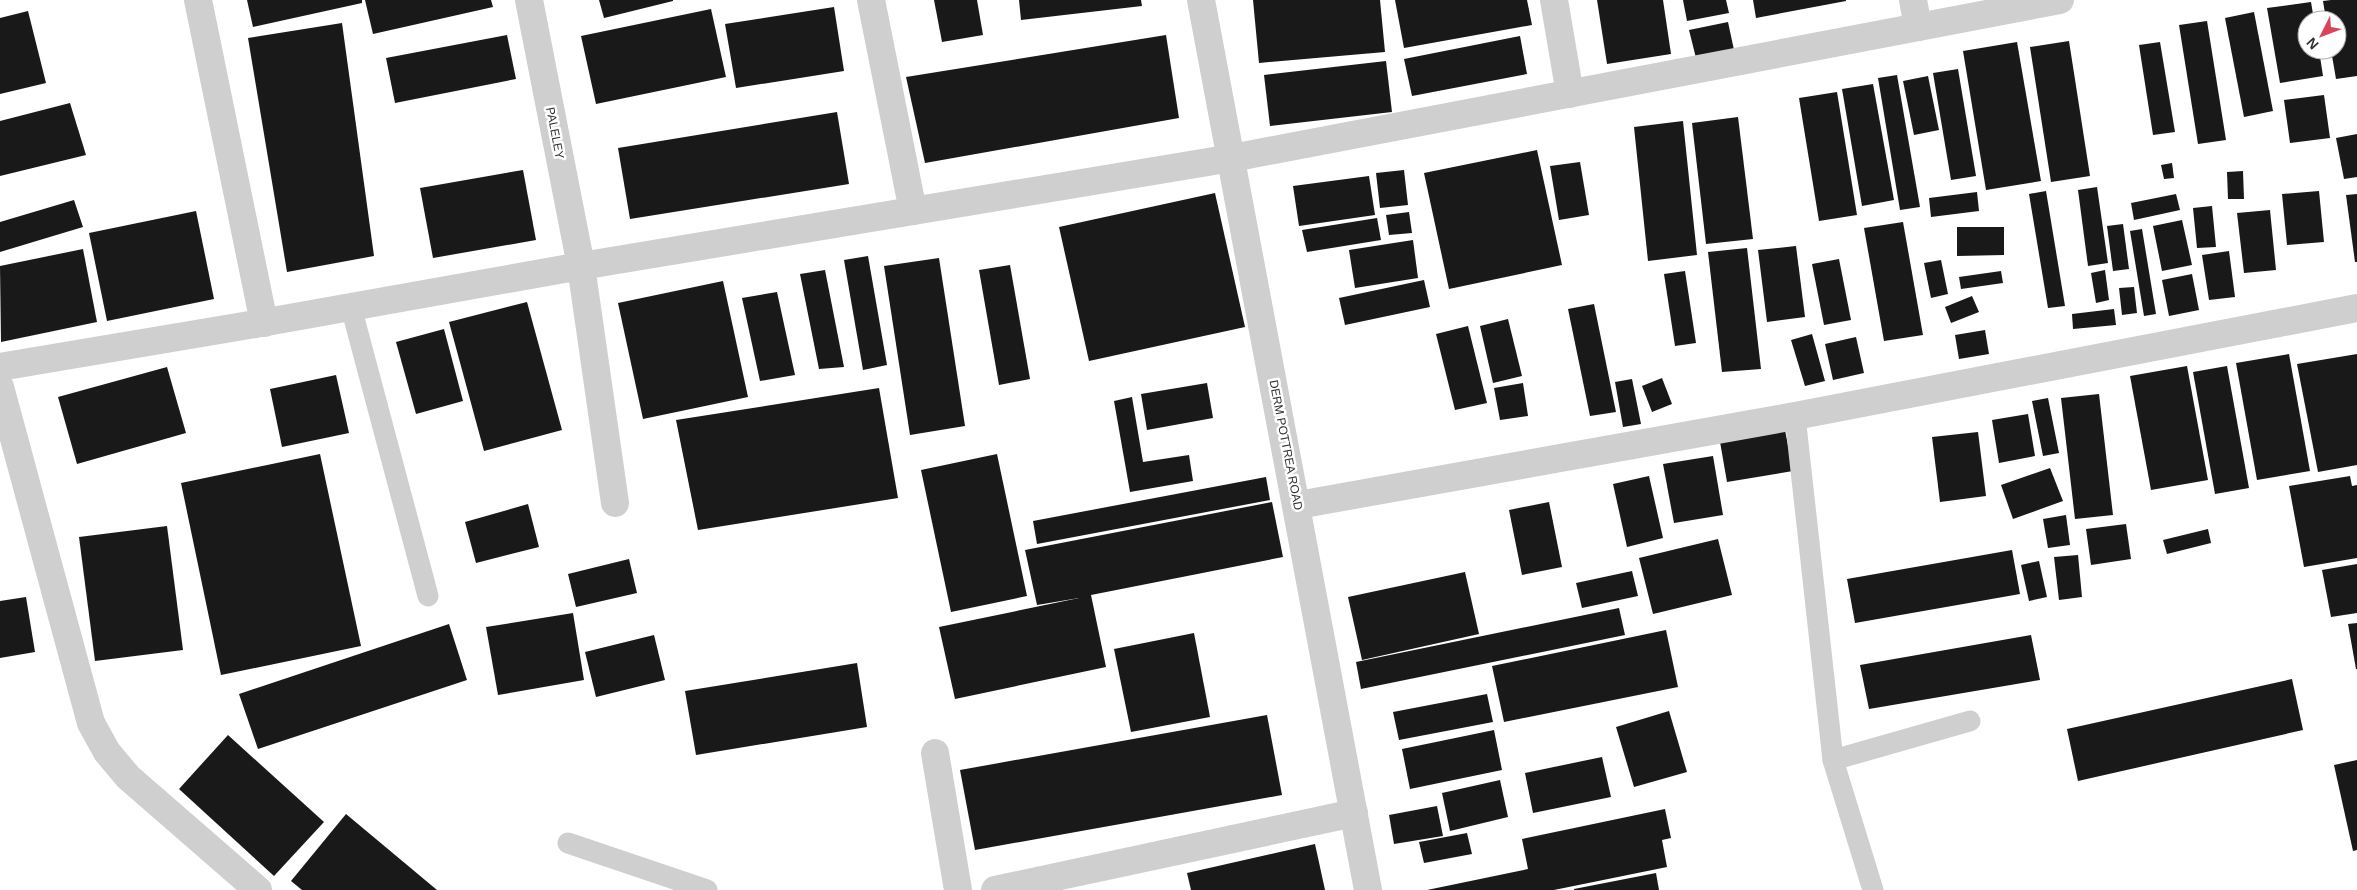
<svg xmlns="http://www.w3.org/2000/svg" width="2357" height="890" font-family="Helvetica,sans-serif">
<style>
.building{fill:#191919}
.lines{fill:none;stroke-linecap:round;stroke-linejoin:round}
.service{stroke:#cfcfcf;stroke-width:21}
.minor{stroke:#cfcfcf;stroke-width:28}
.tertiary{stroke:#cfcfcf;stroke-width:28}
.labels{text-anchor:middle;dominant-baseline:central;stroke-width:5;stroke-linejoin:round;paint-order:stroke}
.street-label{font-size:12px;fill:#323232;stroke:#fff}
</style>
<rect width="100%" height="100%" fill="#fff"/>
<g class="building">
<path d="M247,0H362V3L253,27Z"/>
<path d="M365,0H491L493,7L373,34Z"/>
<path d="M599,0H673V1L604,18Z"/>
<path d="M934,0H977L983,35L942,42Z"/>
<path d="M1019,0H1141L1142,6L1021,20Z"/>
<path d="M1253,0H1380L1385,52L1259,63Z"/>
<path d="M1395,0H1527L1532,25L1404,48Z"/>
<path d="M1597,0H1663L1671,54L1607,64Z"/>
<path d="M1683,0H1726L1729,13L1687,21Z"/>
<path d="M1753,0H1846V1L1756,18Z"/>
<path d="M2331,0H2357V76L2336,79L2331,50H2337V20H2326L2323,1Z"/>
<path d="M2311,2L2314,20H2307V50H2319L2323,76L2280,83L2267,8Z"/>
<path d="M834,7L844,71L736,88L725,24Z"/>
<path d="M711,9L726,77L596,104L581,36Z"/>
<path d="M28,11L46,83L0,94V18Z"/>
<path d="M2254,12L2273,111L2244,117L2225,18Z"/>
<path d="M2207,21L2226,140L2198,144L2179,25Z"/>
<path d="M1728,22L1734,50L1696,58L1689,30Z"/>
<path d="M342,23L374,256L287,272L248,38Z"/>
<path d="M507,35L516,79L395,103L386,58Z"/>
<path d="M1166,35L1179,118L925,163L906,77Z"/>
<path d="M1520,36L1527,74L1412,96L1404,59Z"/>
<path d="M2069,41L2090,176L2051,182L2030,47Z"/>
<path d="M2017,42L2041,181L1986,190L1963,51Z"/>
<path d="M2160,42L2175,132L2153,135L2139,45Z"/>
<path d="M1386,61L1392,112L1270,126L1264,75Z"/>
<path d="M1958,69L1976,176L1951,180L1933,73Z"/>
<path d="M1897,75L1920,207L1900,210L1878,78Z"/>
<path d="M1928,76L1939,130L1914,135L1903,81Z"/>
<path d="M1873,84L1894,200L1862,206L1842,89Z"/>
<path d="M1837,92L1857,215L1819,221L1799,98Z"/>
<path d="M2324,95L2330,138L2290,143L2284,100Z"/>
<path d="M70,103L86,155L0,176V121Z"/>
<path d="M837,112L849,184L630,219L618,148Z"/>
<path d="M1738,117L1753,239L1706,244L1692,123Z"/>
<path d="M1683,121L1697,255L1648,261L1634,127Z"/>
<path d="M2357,134V177L2344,179L2336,138Z"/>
<path d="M1537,150L1562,265L1449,289L1424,173Z"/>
<path d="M1580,162L1589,215L1559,220L1550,166Z"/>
<path d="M2172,163L2174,178L2164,179L2161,165Z"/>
<path d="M523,170L536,240L433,258L420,188Z"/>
<path d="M1404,170L1408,205L1380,208L1376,173Z"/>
<path d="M2243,171L2244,199H2228L2227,172Z"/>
<path d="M1369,176L1375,215L1299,226L1293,186Z"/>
<path d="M2097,187L2108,263L2088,266L2078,190Z"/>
<path d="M2046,191L2065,306L2048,308L2029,194Z"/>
<path d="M2319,191L2324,242L2287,245L2282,194Z"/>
<path d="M1977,192L1979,211L1931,217L1929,198Z"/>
<path d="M1215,193L1245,327L1089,361L1059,227Z"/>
<path d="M2176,194L2180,210L2134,220L2131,203Z"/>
<path d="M2357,194V262H2355L2346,195Z"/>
<path d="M74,200L83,227L0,252V222Z"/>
<path d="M2212,206L2216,247L2197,248L2193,208Z"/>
<path d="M2270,210L2276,270L2244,273L2237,213Z"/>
<path d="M196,211L214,299L107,321L89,233Z"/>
<path d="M1409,212L1412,233L1389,235L1386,215Z"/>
<path d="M1377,218L1381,240L1307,252L1302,230Z"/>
<path d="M2182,220L2192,265L2162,271L2153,226Z"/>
<path d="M1903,222L1923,335L1884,341L1864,228Z"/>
<path d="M2123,224L2129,269L2113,271L2107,226Z"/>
<path d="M1957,227H2004V255L1957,256Z"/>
<path d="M2142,229L2156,314L2144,316L2130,231Z"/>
<path d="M1413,240L1418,278L1355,288L1349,250Z"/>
<path d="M1796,246L1805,317L1767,322L1758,250Z"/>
<path d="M1747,248L1761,369L1722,372L1708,252Z"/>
<path d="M83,249L97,322L1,342L0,266Z"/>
<path d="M2229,251L2235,297L2209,300L2202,255Z"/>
<path d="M868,256L887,365L863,370L844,260Z"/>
<path d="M939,258L965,426L910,435L884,266Z"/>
<path d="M1839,259L1851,320L1824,325L1812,264Z"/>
<path d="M1941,260L1948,294L1931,298L1924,263Z"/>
<path d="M1010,265L1030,379L999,385L979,270Z"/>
<path d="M825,270L844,367L819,369L800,274Z"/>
<path d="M2105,270L2109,300L2096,303L2091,273Z"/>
<path d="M1685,271L1696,343L1675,346L1664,274Z"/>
<path d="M2001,271L2003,283L1961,289L1959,277Z"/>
<path d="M2192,274L2199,310L2169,316L2162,280Z"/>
<path d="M1424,280L1430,307L1345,325L1339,298Z"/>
<path d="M723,281L748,397L643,419L618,303Z"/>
<path d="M2134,287L2137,313L2122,315L2119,288Z"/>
<path d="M777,292L795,375L760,381L742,298Z"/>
<path d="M1972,296L1979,312L1951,323L1945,307Z"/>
<path d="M527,302L562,430L484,451L449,322Z"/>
<path d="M1594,304L1616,412L1590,416L1568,309Z"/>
<path d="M2114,309L2116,325L2073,329L2072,314Z"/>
<path d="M1508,319L1522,376L1493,383L1480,326Z"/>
<path d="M1468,326L1487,403L1455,410L1436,334Z"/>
<path d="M444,329L463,401L416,414L396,342Z"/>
<path d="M1985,330L1989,354L1959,359L1955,335Z"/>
<path d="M1812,334L1825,381L1805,386L1791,340Z"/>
<path d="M1856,337L1864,373L1833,380L1825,344Z"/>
<path d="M2289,354L2310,471L2257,480L2236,363Z"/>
<path d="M2357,354V465L2318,472L2297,364Z"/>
<path d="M2187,366L2208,480L2151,490L2130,376Z"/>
<path d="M2227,366L2249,488L2215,494L2193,372Z"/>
<path d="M167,367L186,433L77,464L58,397Z"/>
<path d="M336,375L349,433L282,447L270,389Z"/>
<path d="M1662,378L1672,404L1652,412L1642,386Z"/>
<path d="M1632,379L1641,424L1623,427L1615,382Z"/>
<path d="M1207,383L1213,418L1147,430L1141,394Z"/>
<path d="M1523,383L1528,416L1500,420L1494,388Z"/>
<path d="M879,388L898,498L698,530L676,420Z"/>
<path d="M2099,394L2113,515L2075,519L2061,398Z"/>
<path d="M1132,397L1143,462L1189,455L1193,481L1130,492L1114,401Z"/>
<path d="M2048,398L2059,453L2043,456L2032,401Z"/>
<path d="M2028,414L2035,456L1999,463L1992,420Z"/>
<path d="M1784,425L1793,471L1727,482L1719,436Z"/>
<path d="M1978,432L1986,496L1940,502L1932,437Z"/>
<path d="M320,454L361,646L221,675L181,483Z"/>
<path d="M997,454L1027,596L951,612L921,470Z"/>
<path d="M1713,456L1723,515L1674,523L1663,464Z"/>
<path d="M2050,468L2063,501L2013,519L2001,485Z"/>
<path d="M1649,476L1663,538L1627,547L1613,484Z"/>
<path d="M2350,476L2352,486L2357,485V558L2304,567L2289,486Z"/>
<path d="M1266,477L1270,500L1037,544L1033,521Z"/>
<path d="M1272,502L1283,557L1091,595L1106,667L955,699L939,627L1079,598L1037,605L1025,550Z"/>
<path d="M1549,502L1562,567L1522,575L1509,510Z"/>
<path d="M528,504L539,547L476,563L465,522Z"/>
<path d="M2066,515L2070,545L2048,548L2043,519Z"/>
<path d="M2126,524L2131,559L2091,565L2086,529Z"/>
<path d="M167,526L183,650L95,661L79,537Z"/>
<path d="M2208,529L2211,543L2167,554L2163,540Z"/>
<path d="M1718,539L1732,595L1653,614L1639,558Z"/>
<path d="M2012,550L2020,594L1855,623L1847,579Z"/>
<path d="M2078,555L2082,597L2059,600L2054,557Z"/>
<path d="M629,559L637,593L576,607L568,574Z"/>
<path d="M2039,561L2047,597L2029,601L2021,565Z"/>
<path d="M2357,564V613L2331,617L2322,570Z"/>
<path d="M1632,571L1638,596L1582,608L1576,583Z"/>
<path d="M1465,572L1479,634L1362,660L1348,597Z"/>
<path d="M26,597L35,652L0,658V601Z"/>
<path d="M1619,608L1625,635L1361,689L1356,662Z"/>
<path d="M573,613L584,680L498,695L486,627Z"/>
<path d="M2357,623V669H2356L2348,624Z"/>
<path d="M449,624L467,680L258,749L239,694Z"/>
<path d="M1666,630L1678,687L1504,722L1492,666Z"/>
<path d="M1194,633L1210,717L1131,732L1114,649Z"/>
<path d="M654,635L665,680L596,697L585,652Z"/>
<path d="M2031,635L2040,680L1869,709L1860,665Z"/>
<path d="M857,663L867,727L696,755L685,691Z"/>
<path d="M2292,679L2303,730L2078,781L2067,729Z"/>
<path d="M1487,694L1493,722L1399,740L1393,712Z"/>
<path d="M1669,711L1687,772L1634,787L1616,727Z"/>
<path d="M1267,715L1282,795L975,850L960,770Z"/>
<path d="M1494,730L1502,770L1410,789L1402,749Z"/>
<path d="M228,735L324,822L274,876L179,789Z"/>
<path d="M1602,757L1611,797L1533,813L1525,773Z"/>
<path d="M2357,760V850L2353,851L2334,765Z"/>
<path d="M1500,780L1508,817L1450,831L1442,793Z"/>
<path d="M1437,806L1443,836L1394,844L1389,815Z"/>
<path d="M1665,809L1671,838L1662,840L1667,867L1554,890H1427L1528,869L1522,839Z"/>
<path d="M346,814L437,890H302L291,881Z"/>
<path d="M1467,833L1472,854L1424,863L1419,842Z"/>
<path d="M1315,844L1325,890H1191L1187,873Z"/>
<path d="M1656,873L1659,890H1574V889Z"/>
</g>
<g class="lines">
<g class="service">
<path d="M351,307L428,596"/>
<path d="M1795,416L1833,760L1873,890"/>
<path d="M1833,760L1970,721"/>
<path d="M568,843L707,890"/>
</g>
<g class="minor">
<path d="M198,0L264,323"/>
<path d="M529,0L581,266L615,503"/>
<path d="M871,0L913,211"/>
<path d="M1554,0L1570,94"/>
<path d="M1913,0L1918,27"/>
<path d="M0,367L261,323L581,266L1232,158L2060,0"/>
<path d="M0,387L91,723L107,752L128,777L258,890"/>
<path d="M1298,505L1795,416L2357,308"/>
<path d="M935,753L958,890"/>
<path d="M995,890L1354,813"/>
</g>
<path class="tertiary" d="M1201,0L1368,890"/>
</g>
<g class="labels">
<g class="street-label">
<text transform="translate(555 133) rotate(79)">PALELEY</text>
<text transform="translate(1286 445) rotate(79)">DERM POTTREA ROAD</text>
</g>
</g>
<g transform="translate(2322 35) rotate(228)"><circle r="24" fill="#ffffff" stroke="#adadad"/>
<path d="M0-4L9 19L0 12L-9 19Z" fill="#db435a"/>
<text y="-8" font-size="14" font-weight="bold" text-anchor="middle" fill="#323232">N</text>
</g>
</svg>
